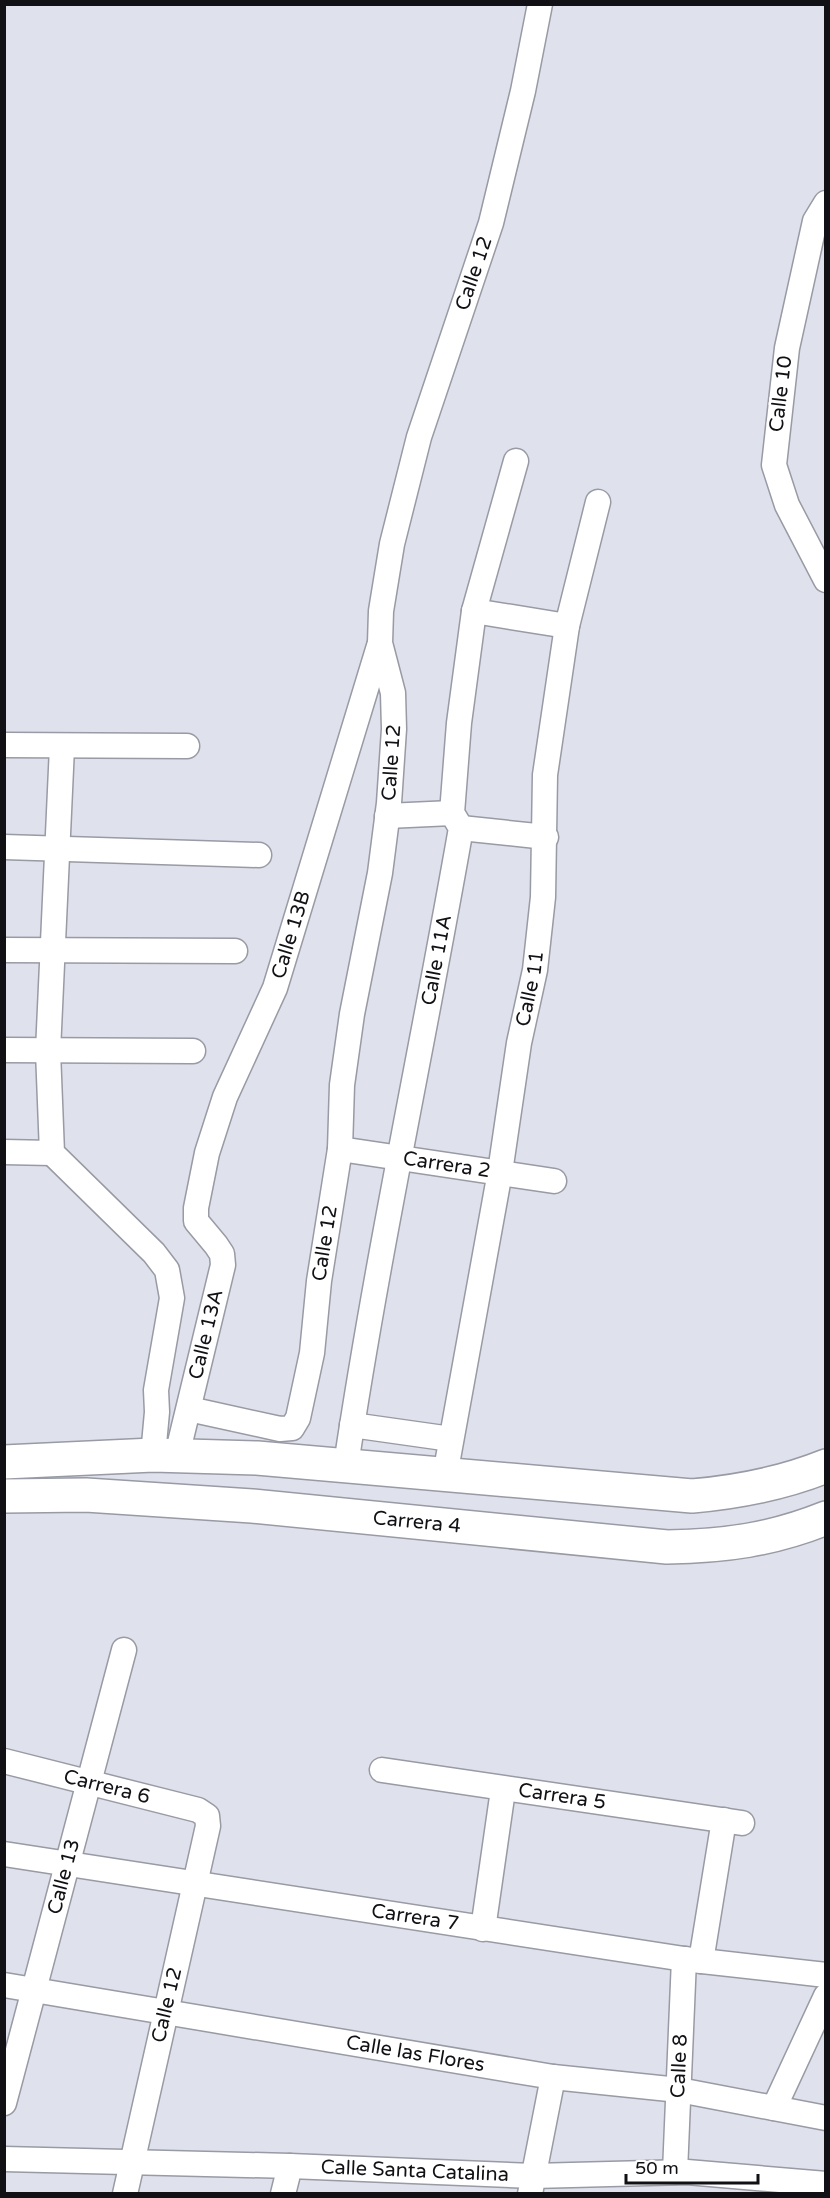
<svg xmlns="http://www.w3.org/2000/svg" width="830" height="2198" font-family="'Varela Round',sans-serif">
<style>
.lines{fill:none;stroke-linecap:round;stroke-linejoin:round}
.minor-casing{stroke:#989aa4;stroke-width:27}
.highway-casing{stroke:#989aa4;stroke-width:36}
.minor{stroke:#fff;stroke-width:24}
.highway{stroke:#fff;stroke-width:33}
.labels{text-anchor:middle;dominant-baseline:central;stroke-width:5;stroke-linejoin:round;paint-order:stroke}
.street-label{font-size:20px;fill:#111115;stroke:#fff}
</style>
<rect width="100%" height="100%" fill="#dfe1ec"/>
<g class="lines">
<g class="minor-casing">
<g id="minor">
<path d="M826,203L815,221L787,348L774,465L787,505L826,580"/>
<path d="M474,611L567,626"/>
<path d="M4,745L187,746"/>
<path d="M62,747L48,1051L52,1153L154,1253L167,1270L172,1298L156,1390L157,1412L153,1455"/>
<path d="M387,816L452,813"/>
<path d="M461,828L546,837"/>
<path d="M4,847L259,855"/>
<path d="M4,950L235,951"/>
<path d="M4,1050L193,1051"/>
<path id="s1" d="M340,1149L554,1181"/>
<path d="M4,1152L52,1153"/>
<path id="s2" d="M189,1409L280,1429L292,1428L298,1418L312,1353L319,1281L340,1149L342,1085L352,1014L380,873L389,803L394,729L393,693L380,643L381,611L392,544L419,437L491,223L523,91L540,4"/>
<path d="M352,1425L451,1439"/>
<path id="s3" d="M177,1455L223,1265L222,1254L216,1245L196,1221V1208L207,1153L225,1097L275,988L379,646"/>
<path id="s4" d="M346,1465C378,1251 424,1040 461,828L452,813L459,723L474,611L516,461"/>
<path id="s5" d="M445,1475L500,1172L519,1043L535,970L543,897L545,775L567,626L598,502"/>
<path id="s6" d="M4,1761L198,1810L207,1816L208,1826L125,2194"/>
<path id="s7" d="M382,1770L742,1823"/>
<path id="s8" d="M4,1854L684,1959L826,1975"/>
<path d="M483,1929L503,1790"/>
<path d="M701,1961L724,1820"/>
<path id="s9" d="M4,1985L553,2077L679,2090L826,2118"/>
<path id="s10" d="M4,2103L124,1650"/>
<path d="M774,2108L826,1996"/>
<path id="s11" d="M4,2159L290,2166L533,2176L687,2172L826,2184"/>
<path id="s12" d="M675,2172L684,1959"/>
<path d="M283,2194L290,2166"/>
<path d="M530,2194L553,2077"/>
</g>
</g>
<g class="highway-casing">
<g id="highway">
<path d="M4,1462L153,1455L257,1458L692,1496C739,1492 781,1484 826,1466"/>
<path id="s13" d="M4,1496L86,1495L252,1506L667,1547C725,1546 771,1540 826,1518"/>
</g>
</g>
<use href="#minor" class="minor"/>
<use href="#highway" class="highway"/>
</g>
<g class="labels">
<g class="street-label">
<text stroke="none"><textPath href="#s2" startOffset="1284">Calle 12</textPath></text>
<text transform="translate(781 394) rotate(-83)">Calle 10</text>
<text stroke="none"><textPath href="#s2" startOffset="780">Calle 12</textPath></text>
<text stroke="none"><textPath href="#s3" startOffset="552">Calle 13B</textPath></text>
<text stroke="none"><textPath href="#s4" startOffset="513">Calle 11A</textPath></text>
<text stroke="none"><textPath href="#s5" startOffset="494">Calle 11</textPath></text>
<text stroke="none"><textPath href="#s1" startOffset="108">Carrera 2</textPath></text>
<text stroke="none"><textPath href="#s2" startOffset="294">Calle 12</textPath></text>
<text stroke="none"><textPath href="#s3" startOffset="124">Calle 13A</textPath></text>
<text stroke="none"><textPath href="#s13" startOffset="414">Carrera 4</textPath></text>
<text stroke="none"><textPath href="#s6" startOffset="106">Carrera 6</textPath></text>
<text stroke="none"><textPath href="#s7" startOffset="182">Carrera 5</textPath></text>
<text stroke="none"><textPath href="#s10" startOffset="234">Calle 13</textPath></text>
<text stroke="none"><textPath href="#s8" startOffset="416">Carrera 7</textPath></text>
<text transform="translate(167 2005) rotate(-77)">Calle 12</text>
<text stroke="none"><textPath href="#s9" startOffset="417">Calle las Flores</textPath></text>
<text stroke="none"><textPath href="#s12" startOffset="106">Calle 8</textPath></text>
<text stroke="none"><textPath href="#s11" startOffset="411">Calle Santa Catalina</textPath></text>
</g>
</g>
<rect width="830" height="2198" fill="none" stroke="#111115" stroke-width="12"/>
<path d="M626 2174v9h132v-9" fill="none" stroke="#111115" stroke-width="3"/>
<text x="635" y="2174" font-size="18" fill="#111115" stroke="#ffffff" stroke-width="4.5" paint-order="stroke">50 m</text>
</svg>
